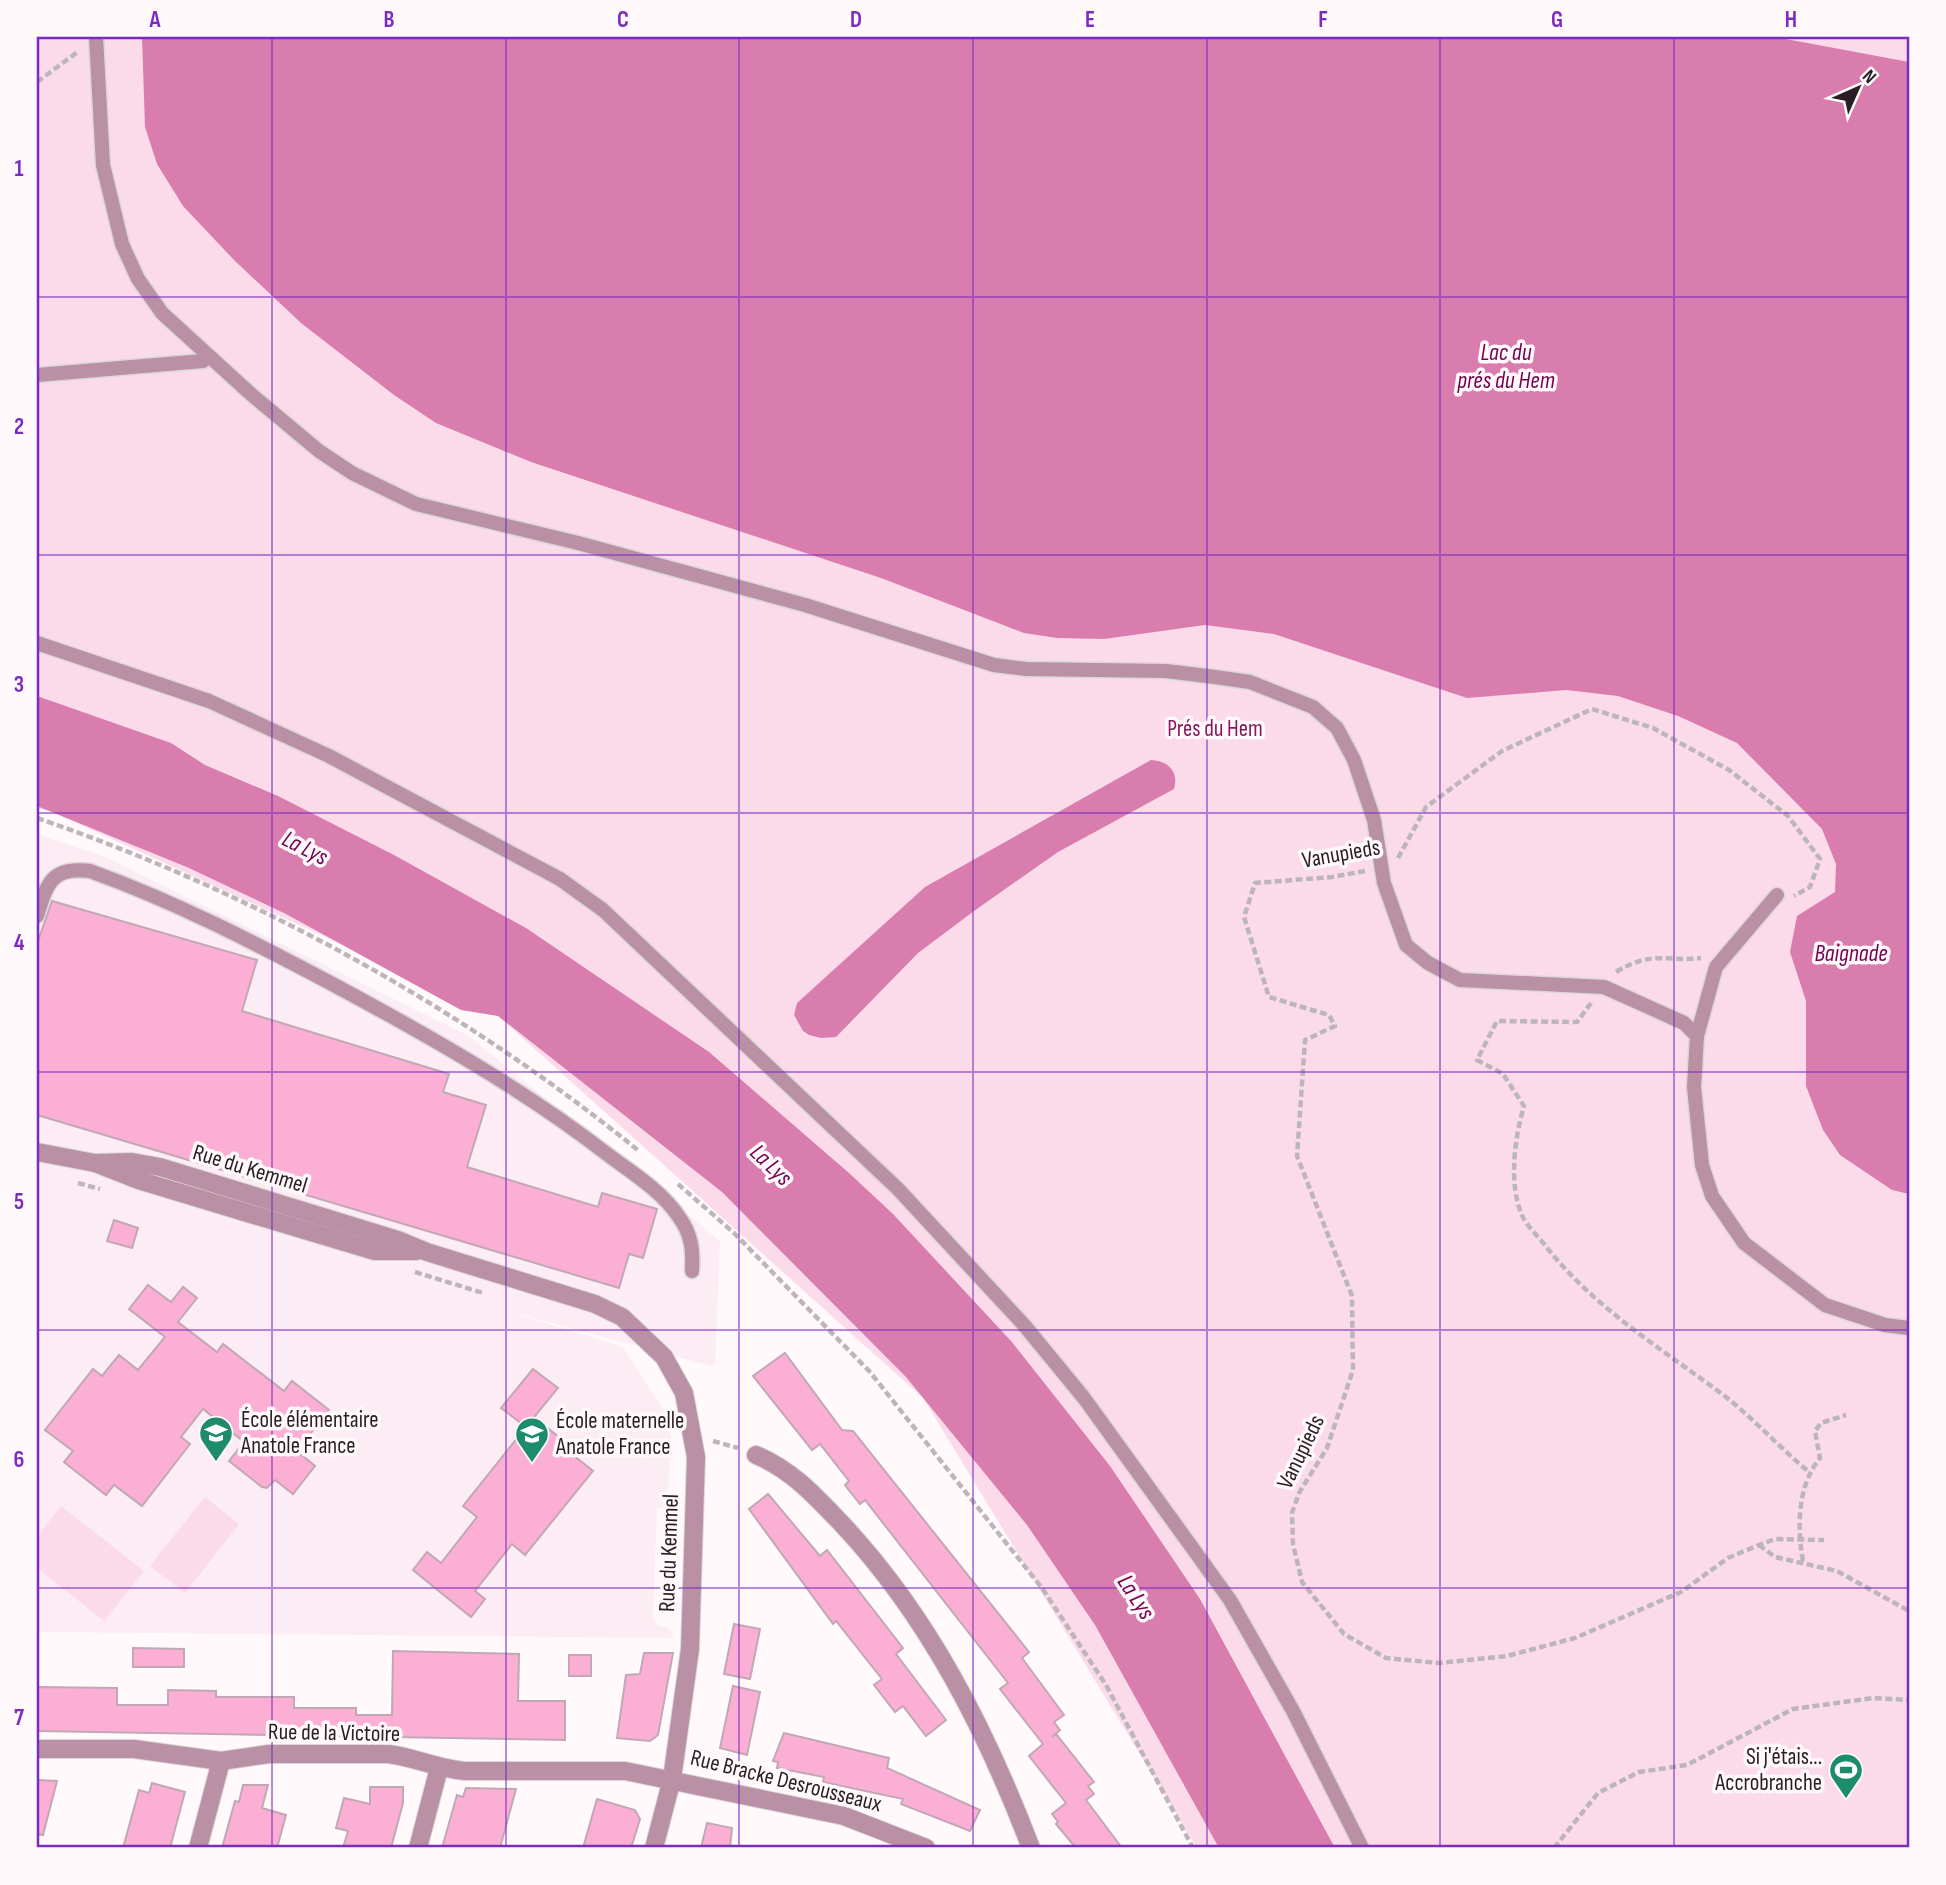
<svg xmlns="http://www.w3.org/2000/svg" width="1946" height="1885" font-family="'Sofia Sans Condensed',sans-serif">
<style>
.built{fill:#fcedf4}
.green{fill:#fbdbea}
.water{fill:#d87dad}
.building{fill:#fcafd5;stroke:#c2a7b4;stroke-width:2}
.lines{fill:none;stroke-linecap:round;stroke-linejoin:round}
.service-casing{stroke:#ddd6d9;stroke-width:17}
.minor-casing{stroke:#ddd6d9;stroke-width:20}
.path{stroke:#bcb5b9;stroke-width:4.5;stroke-dasharray:7 3.5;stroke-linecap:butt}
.service{stroke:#b990a4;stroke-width:14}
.minor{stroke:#b990a4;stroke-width:18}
.grid{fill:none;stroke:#7b2cbf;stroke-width:2;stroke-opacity:0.55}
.labels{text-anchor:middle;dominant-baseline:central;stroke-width:7;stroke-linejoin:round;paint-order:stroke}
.park-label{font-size:23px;fill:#85195c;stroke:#fff9fc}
.street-label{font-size:23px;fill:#281e23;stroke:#fff9fc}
.poi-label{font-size:23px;fill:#281e23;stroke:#fff9fc;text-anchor:start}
.water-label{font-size:24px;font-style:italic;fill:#75014f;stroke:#fff9fc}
.neatline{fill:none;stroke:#7b2cbf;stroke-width:2.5}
.grid-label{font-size:23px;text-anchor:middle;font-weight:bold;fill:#7b2cbf}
</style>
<rect width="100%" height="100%" fill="#fff9fc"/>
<path class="built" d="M37,834L105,857L469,1036L720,1241L715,1367L507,1311L623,1347L671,1422L668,1506L657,1509L653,1618L659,1626L667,1627L673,1634V1638L37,1632Z"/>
<g class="green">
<path d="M37,37H1909V1848H1197L923,1398L498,1016L53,812L37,808Z"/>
<path d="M205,1497L239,1524L185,1593L150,1566Z"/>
<path d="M61,1506L144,1571L104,1621L37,1568V1537Z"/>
</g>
<g class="water">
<path d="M142,37H1776L1909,62V1194L1892,1190L1840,1155L1823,1130L1806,1086V1001L1790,952L1797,916L1835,892L1836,864L1822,829L1737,743L1678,716L1618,696L1566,690L1467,698L1274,634L1205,625L1104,639L1057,638L1024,633L881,578L531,462L436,423L394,395L301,323L234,260L183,206L157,164L145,127Z"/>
<path d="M37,696L171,743L205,765L278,796L394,855L526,928L709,1052L849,1173L893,1214L1011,1341L1110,1466L1200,1599L1335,1848H1219L1095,1625L1027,1525L906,1377L722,1192L498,1016L461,1010L286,914L189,868L37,806Z"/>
<path d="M1151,760C1169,761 1179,772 1174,789L1058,852L974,911L918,953L836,1037L821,1038L809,1035L803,1031L794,1015L797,1003L925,887Z"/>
</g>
<g class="building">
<path d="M52,901L257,960L242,1011L449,1074L443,1092L486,1105L467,1167L598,1207L602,1193L657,1209L643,1258L629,1254L619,1288L37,1115V944Z"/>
<path d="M114,1220L138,1228L132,1248L107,1241Z"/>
<path d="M148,1285L171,1302L183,1287L197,1298L178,1322L217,1352L223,1344L284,1391L292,1381L329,1410L297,1451L315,1466L293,1494L275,1480L267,1488L262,1487L229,1461L244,1442L203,1409L181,1437L190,1444L142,1506L114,1485L106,1495L64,1462L73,1451L45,1430L93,1369L102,1376L119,1355L138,1370L165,1337L129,1309Z"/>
<path d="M785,1353L842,1430L853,1431L1029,1652L1022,1658L1064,1715L1054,1722L1060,1730L1052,1737L1056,1734L1094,1782L1088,1786L1094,1794L1086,1800L1122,1848H1076L1056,1824L1058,1822L1052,1814L1066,1803L1029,1756L1043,1744L1000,1689L1008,1683L865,1500L860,1504L845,1485L849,1481L820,1444L812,1450L753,1376Z"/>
<path d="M533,1369L558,1388L534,1417L571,1447L568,1451L593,1471L525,1555L512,1544L475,1591L485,1599L471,1617L413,1570L427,1552L441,1563L477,1517L463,1506L526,1427L501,1408Z"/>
<path d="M768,1494L820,1556L827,1550L903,1648L896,1654L946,1720L926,1736L903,1706L895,1712L874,1685L882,1679L836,1621L833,1624L749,1509Z"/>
<path d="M734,1624L760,1629L750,1679L724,1674Z"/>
<path d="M133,1648L184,1649V1667H133Z"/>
<path d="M393,1651L519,1654L518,1701H565V1740L37,1731V1687L117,1688V1705H168V1690L216,1691V1697H294V1708H356V1715H392Z"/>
<path d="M644,1653H673L658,1735L650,1741L617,1738L626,1675L640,1674Z"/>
<rect x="569" y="1655" width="22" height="21"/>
<path d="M733,1686L760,1692L747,1755L720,1748Z"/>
<path d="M784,1733L889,1758L887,1768L980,1810L970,1831L901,1804L903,1799L823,1782L824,1777L777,1768L778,1762L773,1761Z"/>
<path d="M37,1780L57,1781L43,1835L37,1834Z"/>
<path d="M152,1783L185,1792L170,1848H123L139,1790L149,1793Z"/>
<path d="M243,1785H268L262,1808L286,1815L277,1848H222L235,1801L239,1802Z"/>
<path d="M370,1787H403V1803L391,1848H343L348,1831L336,1828L344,1798L370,1804Z"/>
<path d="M466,1788L516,1789L500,1848H442L457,1795L463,1797Z"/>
<path d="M597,1799L635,1810L640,1819L631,1848H583Z"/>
<path d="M707,1823L732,1828L730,1848H701Z"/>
</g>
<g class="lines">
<g class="service-casing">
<g id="service">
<path d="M96,37L103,165L122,244L138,279L162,313L252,395L319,451L352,473L416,504L578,543L805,605L994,665L1026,669L1166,671L1215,677L1250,682L1313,707L1337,728L1354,760L1374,820L1384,883L1406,945L1428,963L1460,980L1604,987L1684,1023L1697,1036L1694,1087L1702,1165L1712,1196L1744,1243L1825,1305L1885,1325L1909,1328"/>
<path d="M37,375L203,361L208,356"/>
<path d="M37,643L209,701L329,756L560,879L603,910L898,1189L1024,1325L1084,1398L1230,1600L1293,1711L1362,1848"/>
<path d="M37,916C47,883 52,866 90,871C176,902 255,943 336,986C429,1036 523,1089 607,1154C631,1172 662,1191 679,1217C692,1235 693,1250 692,1271"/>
<path d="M1697,1036L1716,967L1777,895"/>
</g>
</g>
<g class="minor-casing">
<g id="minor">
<path d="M37,1152L95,1163L138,1180L374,1251H417"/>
<path d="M95,1163L132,1162L160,1167L398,1240L427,1252L595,1304L622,1317L664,1357L684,1393L696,1457L690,1649L672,1779L654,1848"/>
<path d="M756,1455C792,1470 815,1496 842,1524C929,1617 986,1730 1031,1848"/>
<path d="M37,1749H134L221,1761L269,1754H388C414,1757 438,1769 465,1771H625L844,1816L926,1848"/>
<path d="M198,1848L221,1761"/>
<path d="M418,1848L439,1768"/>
</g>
</g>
<g class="path">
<path d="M37,82L79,51"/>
<path d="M37,818C255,893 460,1006 639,1151"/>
<path d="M1398,858L1426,807L1502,751L1592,709L1653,728L1729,770L1788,816L1820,859L1810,887L1794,896"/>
<path d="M1365,871L1332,877L1255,883L1244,917L1269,997L1329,1015L1335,1026L1305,1040L1297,1156L1352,1296L1353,1370L1327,1448L1299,1493L1292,1513L1293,1544L1302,1582L1344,1634L1386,1658L1439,1663L1507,1656L1575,1638L1681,1592L1728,1558L1759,1545L1775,1539L1824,1540"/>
<path d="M1616,972C1652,950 1664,962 1701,958"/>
<path d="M1591,1003L1577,1022L1497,1021L1477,1060L1503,1074L1524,1106C1515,1136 1508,1184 1522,1215C1526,1225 1537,1235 1544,1244C1593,1307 1659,1347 1722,1394C1752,1417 1779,1447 1809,1472"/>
<path d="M78,1183L100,1189"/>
<path d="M678,1184L734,1233L870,1372L1042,1588L1106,1685L1193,1848"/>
<path d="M415,1272L483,1293"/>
<path d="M713,1441L738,1448"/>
<path d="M1759,1545L1775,1557L1837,1571L1909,1611"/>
<path d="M1803,1561C1797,1528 1797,1486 1820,1458L1815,1431L1821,1423L1846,1415"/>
<path d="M1554,1848L1598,1793L1639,1772L1687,1765L1793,1709L1873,1698L1909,1700"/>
</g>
<use href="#service" class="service"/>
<use href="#minor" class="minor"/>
</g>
<path class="grid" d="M272,37V1848M506,37V1848M739,37V1848M973,37V1848M1207,37V1848M1440,37V1848M1674,37V1848M37,297H1909M37,555H1909M37,813H1909M37,1072H1909M37,1330H1909M37,1588H1909"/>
<defs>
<g id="school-pin" transform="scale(1.75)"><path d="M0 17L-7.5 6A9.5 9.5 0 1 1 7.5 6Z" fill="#1d8c6c" stroke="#fff9fc"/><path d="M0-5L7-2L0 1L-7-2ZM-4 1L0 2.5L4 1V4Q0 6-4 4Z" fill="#fff"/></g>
<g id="stadium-pin" transform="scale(1.75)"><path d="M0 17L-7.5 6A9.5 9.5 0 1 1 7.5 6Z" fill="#1d8c6c" stroke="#fff9fc"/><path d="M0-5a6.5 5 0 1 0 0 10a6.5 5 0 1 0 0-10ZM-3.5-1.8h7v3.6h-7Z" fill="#fff"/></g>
</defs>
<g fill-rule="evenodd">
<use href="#school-pin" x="216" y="1433"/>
<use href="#school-pin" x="532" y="1434"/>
<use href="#stadium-pin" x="1846" y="1770"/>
</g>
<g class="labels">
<g class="park-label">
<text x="1215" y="729">Prés du Hem</text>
</g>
<g class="street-label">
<text transform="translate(1341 854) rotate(-10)">Vanupieds</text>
<text transform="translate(250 1169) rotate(17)">Rue du Kemmel</text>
<text transform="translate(1301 1452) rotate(-64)">Vanupieds</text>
<text transform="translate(669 1553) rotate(-88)">Rue du Kemmel</text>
<text transform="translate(334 1733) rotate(1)">Rue de la Victoire</text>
<text transform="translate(786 1781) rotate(14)">Rue Bracke Desrousseaux</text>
</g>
<g class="poi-label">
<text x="241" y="1420">École élémentaire<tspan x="241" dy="26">Anatole France</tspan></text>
<text x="556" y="1421">École maternelle<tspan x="556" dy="26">Anatole France</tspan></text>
<text x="1822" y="1757" text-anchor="end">Si j'étais...<tspan x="1822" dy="26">Accrobranche</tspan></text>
</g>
<g class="water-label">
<text x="1506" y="352">Lac du<tspan x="1506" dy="28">prés du Hem</tspan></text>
<text transform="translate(305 848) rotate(27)">La Lys</text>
<text x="1851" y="953">Baignade</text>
<text transform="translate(771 1165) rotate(44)">La Lys</text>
<text transform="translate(1136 1597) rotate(57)">La Lys</text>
</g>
</g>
<rect width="1946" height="1885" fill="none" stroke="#fff9fc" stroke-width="77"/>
<g transform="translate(1858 88) rotate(45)" stroke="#fff9fc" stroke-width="5" paint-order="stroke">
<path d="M0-5L12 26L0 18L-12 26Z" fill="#281e23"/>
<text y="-10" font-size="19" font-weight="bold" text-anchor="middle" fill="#281e23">N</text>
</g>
<rect x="38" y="38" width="1870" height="1808" class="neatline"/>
<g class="grid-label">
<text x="155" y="27">A</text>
<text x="389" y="27">B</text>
<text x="623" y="27">C</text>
<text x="856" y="27">D</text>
<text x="1090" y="27">E</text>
<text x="1323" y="27">F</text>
<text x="1557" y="27">G</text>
<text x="1791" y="27">H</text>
<text x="19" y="176">1</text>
<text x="19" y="434">2</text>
<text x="19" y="692">3</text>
<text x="19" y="950">4</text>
<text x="19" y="1209">5</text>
<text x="19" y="1467">6</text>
<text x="19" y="1725">7</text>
</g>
</svg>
